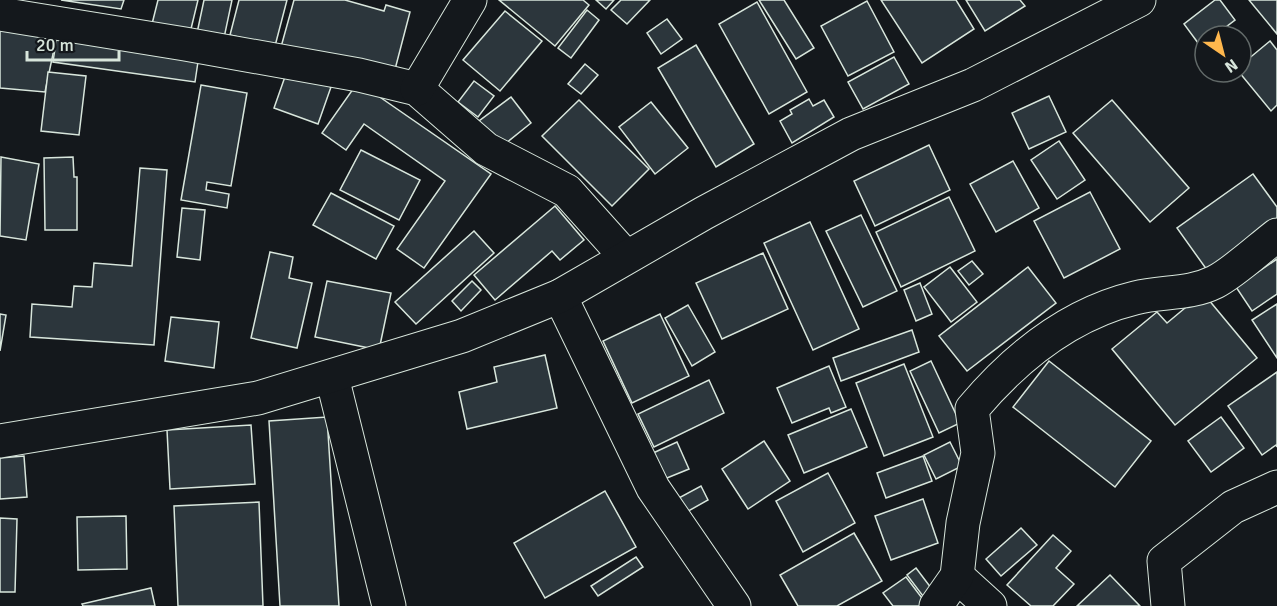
<svg xmlns="http://www.w3.org/2000/svg" width="1277" height="606" font-family="Signika,sans-serif">
<style>
.building{fill:#2c363c;stroke:#d8e6dc;stroke-width:1.5}
.lines{fill:none;stroke-linecap:round;stroke-linejoin:round}
.minor-casing{stroke:#d8e6dc;stroke-width:35}
.minor{stroke:#14181c;stroke-width:33}
</style>
<rect width="100%" height="100%" fill="#14181c"/>
<g class="building">
<path d="M61,0H124L121,9Z"/>
<path d="M158,0H198L190,33L152,24Z"/>
<path d="M204,0H232L224,38L197,33Z"/>
<path d="M239,0H287L275,46L230,35Z"/>
<path d="M294,0H345L384,11L386,5L410,12L393,77L281,47Z"/>
<path d="M499,0H583L589,5L555,46Z"/>
<path d="M596,0H614L606,9Z"/>
<path d="M621,0H650L627,24L611,10Z"/>
<path d="M759,0H784L814,48L796,59Z"/>
<path d="M881,0H956L974,29L922,63Z"/>
<path d="M966,0H1020L1025,6L985,31Z"/>
<path d="M1215,0H1220L1235,20L1214,36H1205V43L1201,47L1184,24Z"/>
<path d="M1249,0H1277V34Z"/>
<path d="M867,1L894,52L848,76L821,26Z"/>
<path d="M757,2L807,92L769,114L719,24Z"/>
<path d="M587,10L599,20L571,58L558,48Z"/>
<path d="M505,11L542,41L500,91L463,60Z"/>
<path d="M667,19L682,39L661,54L647,33Z"/>
<path d="M0,26L57,35L45,92L0,88Z"/>
<path d="M57,35L199,55L195,82L53,62Z"/>
<path d="M1270,41L1277,50V105L1271,111L1239,72H1241V65Z"/>
<path d="M696,45L754,144L716,167L658,68Z"/>
<path d="M894,57L909,84L863,109L848,82Z"/>
<path d="M585,64L598,75L581,94L568,84Z"/>
<path d="M287,71L331,87L318,124L274,108Z"/>
<path d="M48,72L86,76L79,135L41,131Z"/>
<path d="M474,81L494,96L478,117L458,102Z"/>
<path d="M358,82L491,174L424,268L397,249L445,181L364,124L346,150L322,133Z"/>
<path d="M201,85L247,93L231,186L207,182L206,190L229,194L227,208L181,200Z"/>
<path d="M1049,96L1066,132L1029,149L1012,113Z"/>
<path d="M511,97L531,123L500,148L479,121Z"/>
<path d="M809,99L813,106L824,100L834,117L792,143L780,121L792,114L790,110Z"/>
<path d="M579,100L649,169L612,206L542,136Z"/>
<path d="M1112,100L1189,188L1150,222L1073,133Z"/>
<path d="M651,102L688,148L655,174L619,127Z"/>
<path d="M1059,141L1085,180L1057,199L1031,160Z"/>
<path d="M929,145L950,190L875,226L854,181Z"/>
<path d="M361,150L420,180L399,220L340,190Z"/>
<path d="M1,157L39,164L26,240L0,236Z"/>
<path d="M73,157L74,177H77V230H45L44,158Z"/>
<path d="M1013,161L1039,208L996,232L970,184Z"/>
<path d="M140,168L167,170L154,345L30,337L32,304L72,307L74,286L92,287L94,263L132,266Z"/>
<path d="M1253,174L1277,207V219L1207,270L1177,228Z"/>
<path d="M1090,192L1120,249L1064,278L1034,221Z"/>
<path d="M331,193L394,226L376,259L313,225Z"/>
<path d="M949,197L975,251L901,287L876,232Z"/>
<path d="M555,206L584,240L560,260L552,251L495,300L474,275Z"/>
<path d="M182,208L205,210L200,260L177,257Z"/>
<path d="M861,215L897,291L863,307L826,231Z"/>
<path d="M810,222L859,329L813,350L764,243Z"/>
<path d="M474,231L494,253L416,324L395,302Z"/>
<path d="M270,252L293,257L289,278L312,283L297,348L251,338Z"/>
<path d="M763,253L788,309L722,339L696,283Z"/>
<path d="M1277,259V294L1252,311L1236,287Z"/>
<path d="M972,261L983,274L969,285L958,271Z"/>
<path d="M950,267L977,302L951,322L924,287Z"/>
<path d="M1028,267L1056,303L967,371L939,336Z"/>
<path d="M327,281L391,293L379,350L315,337Z"/>
<path d="M472,281L481,290L461,311L452,301Z"/>
<path d="M920,283L932,314L916,321L904,290Z"/>
<path d="M1203,293L1257,358L1175,425L1112,349L1157,312L1167,323Z"/>
<path d="M1277,304V358L1252,320Z"/>
<path d="M688,305L715,352L692,366L665,318Z"/>
<path d="M0,314L6,315L0,351Z"/>
<path d="M660,314L689,376L632,403L603,341Z"/>
<path d="M171,317L219,322L214,368L165,361Z"/>
<path d="M912,330L919,352L841,381L833,358Z"/>
<path d="M545,355L557,408L467,429L459,392L497,382L494,367Z"/>
<path d="M931,361L960,423L939,433L910,371Z"/>
<path d="M1049,361L1151,441L1115,487L1013,407Z"/>
<path d="M904,364L933,437L884,456L856,383Z"/>
<path d="M829,366L846,407L831,413L829,408L792,423L777,388Z"/>
<path d="M1277,372V447L1276,445L1262,455L1228,406Z"/>
<path d="M709,380L724,413L654,447L638,414Z"/>
<path d="M851,409L867,447L804,473L788,435Z"/>
<path d="M327,417L339,606H280L269,421Z"/>
<path d="M1221,417L1244,448L1211,472L1188,441Z"/>
<path d="M251,425L255,484L170,489L167,430Z"/>
<path d="M764,441L790,481L748,509L722,469Z"/>
<path d="M677,442L689,469L662,480L651,454Z"/>
<path d="M950,442L962,466L936,479L924,455Z"/>
<path d="M24,456L27,497L0,499V458Z"/>
<path d="M923,456L932,481L886,498L877,473Z"/>
<path d="M828,473L855,523L803,552L776,501Z"/>
<path d="M701,486L708,500L683,514L675,500Z"/>
<path d="M605,491L636,547L545,598L514,543Z"/>
<path d="M923,499L938,543L891,560L875,516Z"/>
<path d="M259,502L263,606H178L174,506Z"/>
<path d="M126,516L127,569L78,570L77,517Z"/>
<path d="M0,518L17,519L15,592H0Z"/>
<path d="M1021,528L1037,545L1001,576L986,559Z"/>
<path d="M854,533L882,581L837,606H798L780,575Z"/>
<path d="M1053,535L1071,551L1056,568L1074,584L1053,606H1031L1007,585Z"/>
<path d="M636,557L643,567L598,596L591,586Z"/>
<path d="M916,568L938,597L929,604L907,575Z"/>
<path d="M1110,575L1140,606H1077Z"/>
<path d="M906,577L928,606H893L883,593Z"/>
<path d="M151,588L155,606H83L82,604Z"/>
</g>
<g class="lines">
<g class="minor-casing">
<g id="minor">
<path d="M0,14L185,44L359,75L417,89L486,149L567,191L626,257"/>
<path d="M417,89L470,0"/>
<path d="M560,296L653,488L734,606"/>
<path d="M332,377L389,606"/>
<path d="M0,441L258,398L462,336L560,296L704,213L851,134L973,85L1139,0"/>
<path d="M957,576L990,606"/>
<path d="M936,606L957,576L963,523L978,453L972,409C1015,358 1069,314 1135,298C1162,291 1189,295 1215,282C1233,273 1260,248 1277,235"/>
<path d="M1168,606L1164,561L1233,507L1277,487"/>
</g>
</g>
<use href="#minor" class="minor"/>
</g>
<g transform="translate(1223 54) rotate(145)"><circle r="28" fill="#14181c" stroke="#626a69" stroke-width="1.5"/>
<path d="M0-4.5L10 22L0 15L-10 22Z" fill="#ffb74d"/>
<text y="-9" font-size="16" font-weight="bold" text-anchor="middle" fill="#d8e6dc">N</text>
</g>
<path d="M27 51v9h92v-9" fill="none" stroke="#d8e6dc" stroke-width="3"/>
<text x="36" y="51" font-size="18" fill="#d8e6dc" stroke="#14181c" stroke-width="4.5" paint-order="stroke">20 m</text>
</svg>
